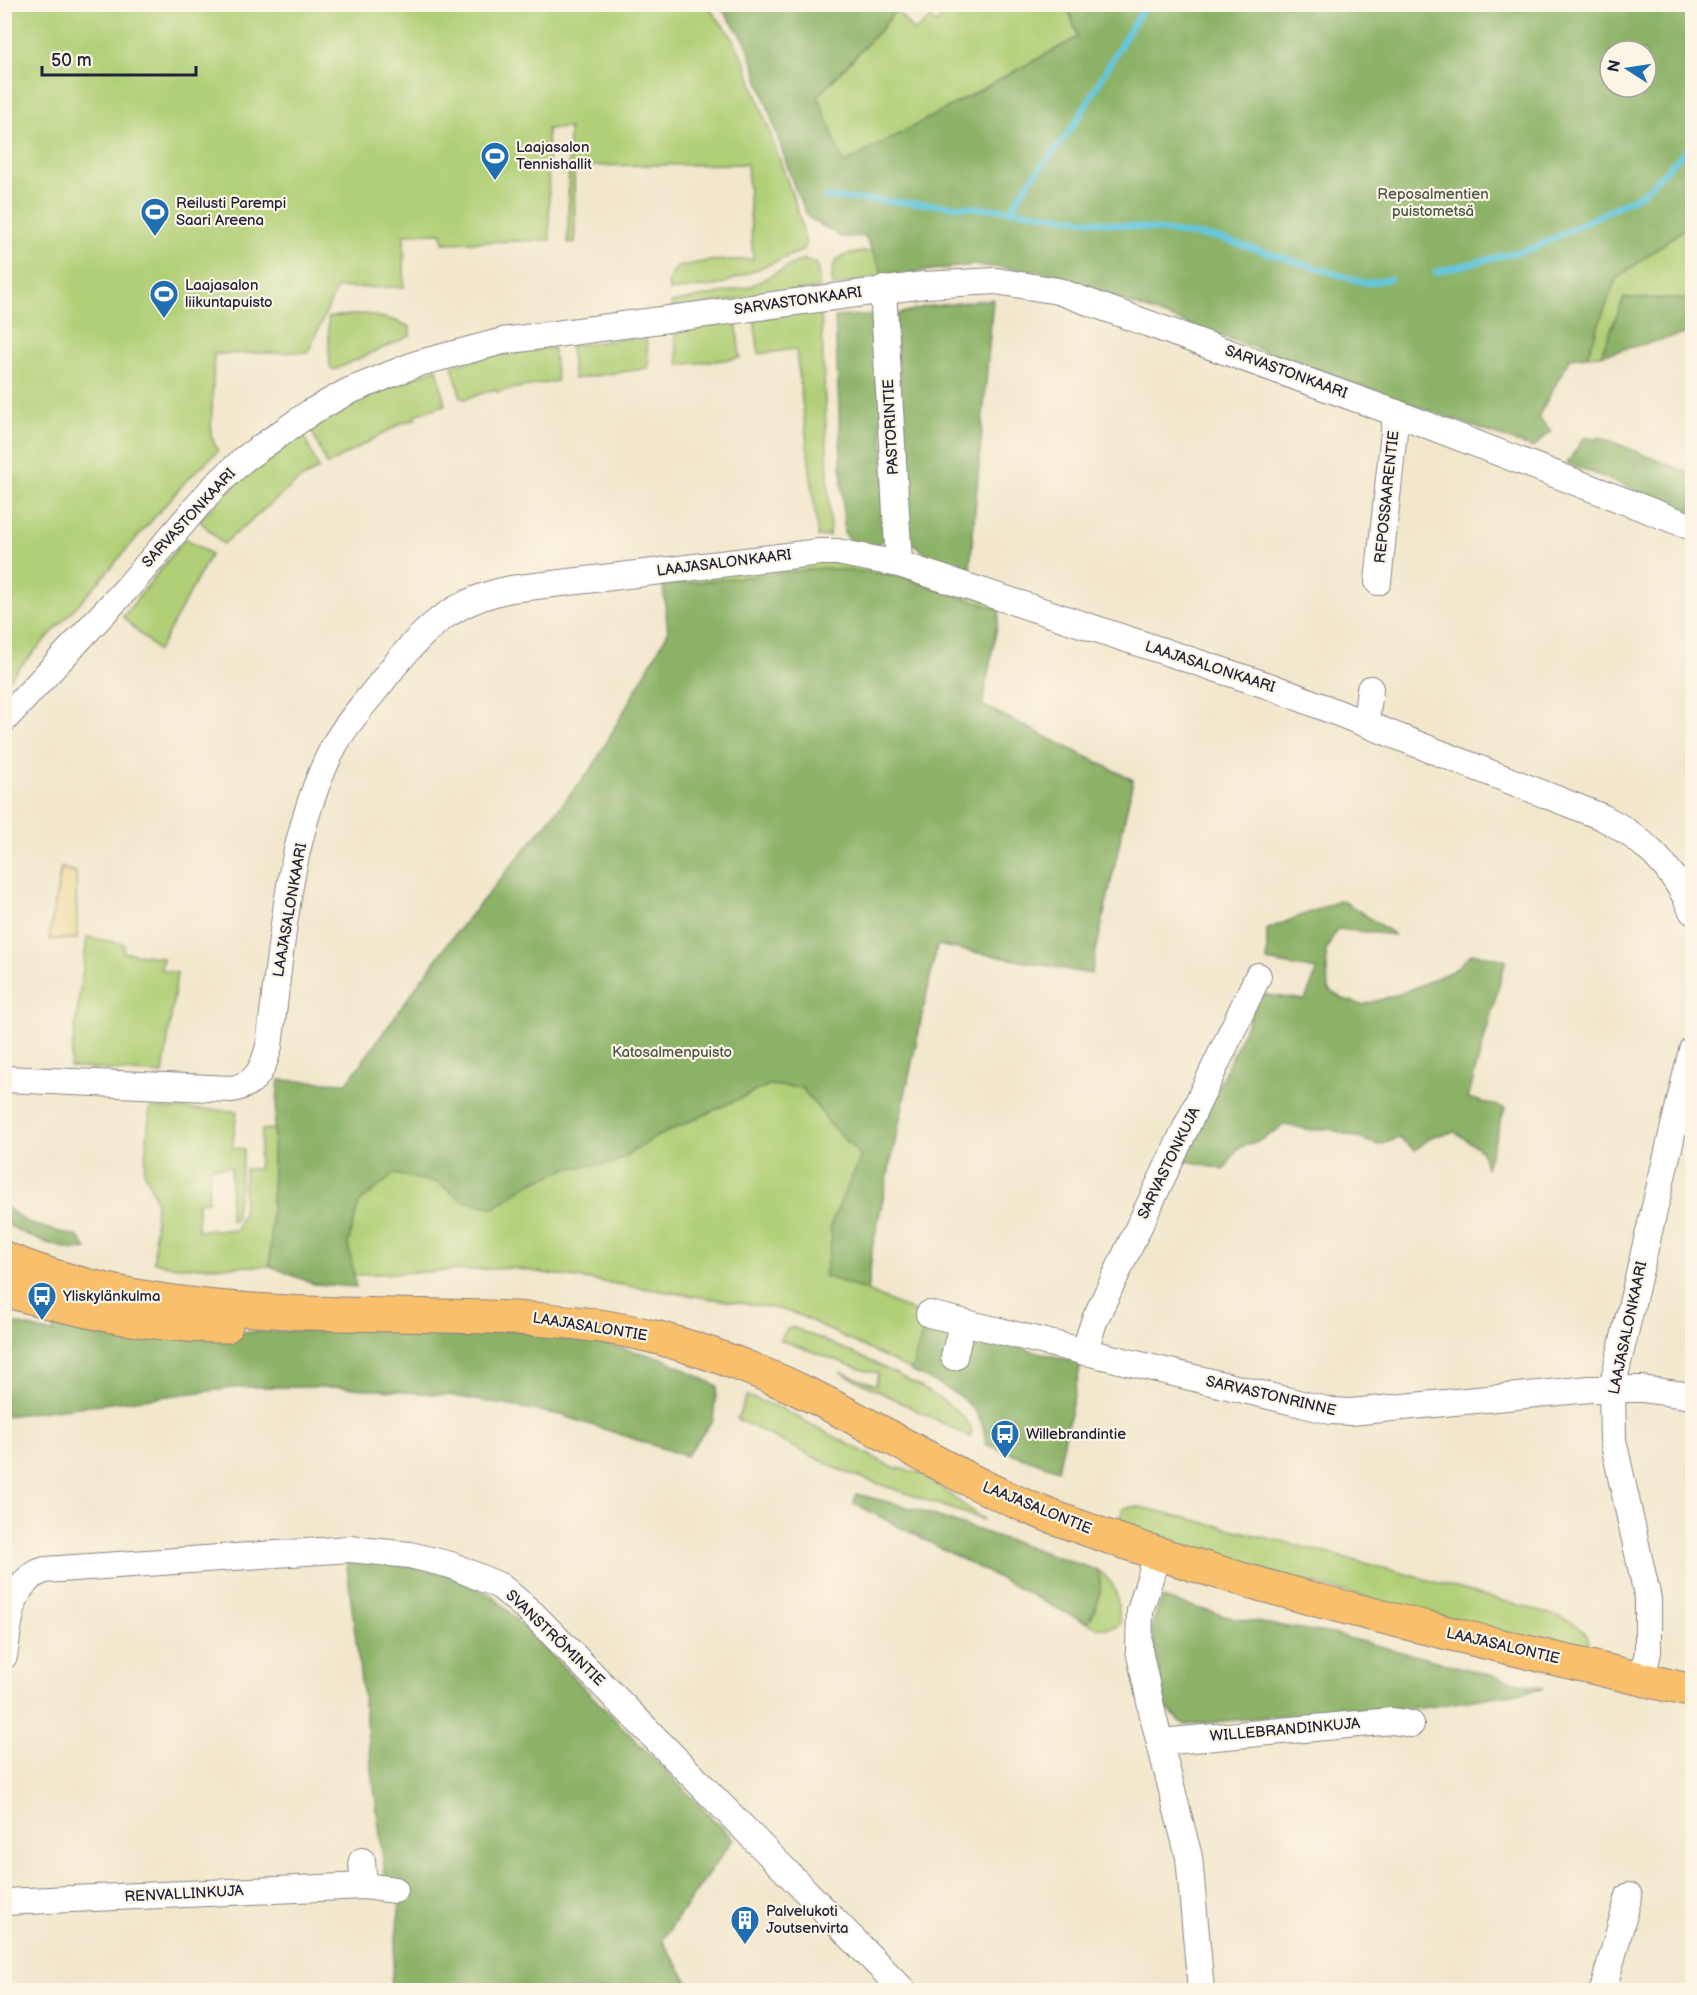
<svg xmlns="http://www.w3.org/2000/svg" width="1697" height="1995" font-family="'Balsamiq Sans',sans-serif">
<style>
.green{fill:#b0cf76;stroke:#697858;stroke-width:1.5}
.forest{fill:#8cb267;stroke:#576a51;stroke-width:1.5;fill-rule:evenodd}
.sand{fill:#eeda9e;stroke:#887e6c;stroke-width:1.5}
.lines{fill:none;stroke-linecap:round;stroke-linejoin:round}
.stream{stroke:#62c7e0;stroke-width:6}
.minor-casing{stroke:#8a8484;stroke-width:28}
.major-casing{stroke:#8a8484;stroke-width:35}
.minor{stroke:#fff;stroke-width:26}
.major{stroke:#f8bf6c;stroke-width:33}
.labels{text-anchor:middle;dominant-baseline:central;stroke-width:4.5;stroke-linejoin:round;paint-order:stroke}
.poi-label{font-size:15px;fill:#22223b;stroke:#fcf5e5;text-anchor:start}
.park-label{font-size:15px;fill:#4d564d;stroke:#fcf5e5}
.street-label{font-size:15px;fill:#22223b;stroke:#fcf5e5}
</style>
<rect width="100%" height="100%" fill="#fcf5e5"/>
<filter id="ink" filterUnits="userSpaceOnUse"><feTurbulence type="fractalNoise" baseFrequency=".0167" numOctaves="2"/><feDisplacementMap in="SourceGraphic" scale="12" xChannelSelector="R" yChannelSelector="G"/><feConvolveMatrix kernelMatrix="1 2 1 2 8 2 1 2 1" color-interpolation-filters="sRGB"/></filter>
<filter id="wash" filterUnits="userSpaceOnUse"><feTurbulence type="fractalNoise" baseFrequency=".008" numOctaves="4" result="noise"/><feDisplacementMap in="SourceGraphic" scale="24" xChannelSelector="R" yChannelSelector="G"/><feGaussianBlur stdDeviation="1.35" result="paint"/><feColorMatrix in="noise" values="0 0 0 0 0 0 0 0 0 0 0 0 0 0 0 0 0 1.4 0 .05"/><feComposite in="paint" operator="in"/></filter>
<g filter="url(#wash)">
<rect width="100%" height="100%" fill="#f2e7cc"/>
<g class="green">
<path d="M4,5H707L731,36L744,60L799,214L806,246L801,251L720,285L669,291L668,280L677,267L707,261L753,259L747,164L574,166L575,243H568L569,128L547,129L550,240L443,243L442,233L404,234V287L337,288L308,352L214,354L211,436L218,451L186,481L88,594L5,683Z"/>
<path d="M959,5H1067L1078,37L843,165L818,96L882,28L896,9L914,32L931,18L935,23Z"/>
<path d="M1692,223V299L1624,298L1601,355L1587,356L1616,278Z"/>
<path d="M872,251L884,276L833,286C828,254 844,254 872,251Z"/>
<path d="M803,259L817,264L820,288L672,309L671,303L749,287Z"/>
<path d="M821,310L830,523L829,536L818,537L796,349L759,354L754,319Z"/>
<path d="M367,314L396,321L410,327V336L334,370L330,368L328,317Z"/>
<path d="M736,322L740,358L679,365L674,330Z"/>
<path d="M646,336L649,368L574,379L570,346Z"/>
<path d="M553,347L557,381L496,392L495,389L466,399L461,398L452,365L490,356Z"/>
<path d="M437,368L445,405L415,415L416,419L402,423L327,465L310,427L365,397Z"/>
<path d="M302,432L319,469L299,480L223,544L199,520L247,473Z"/>
<path d="M185,538L211,554L158,651L123,617Z"/>
<path d="M827,560L880,567L1001,604L982,705L1133,780L1091,974L937,945L872,1249L868,1291L917,1313L931,1333L915,1372L799,1315L779,1309L512,1268L309,1277L348,1085L597,774L677,631L665,579Z"/>
<path d="M87,937L124,944L123,952L163,958L161,970L177,973L163,1074L70,1067Z"/>
<path d="M150,1108L237,1111L232,1148L244,1149L235,1220H230L231,1167H210L208,1201H198V1230H236L243,1212L245,1169H258L262,1130L274,1129L270,1266L177,1267L154,1262L156,1200L144,1171Z"/>
<path d="M792,1327C829,1342 960,1396 972,1430L970,1437L840,1372L876,1385L878,1373L863,1370L780,1340L786,1330Z"/>
<path d="M747,1396L780,1408L892,1467L921,1473L984,1520L844,1472L737,1419Z"/>
<path d="M1128,1507H1140C1258,1535 1375,1564 1492,1598C1512,1604 1564,1615 1578,1626C1589,1634 1591,1641 1587,1653L1298,1580L1117,1525L1123,1509Z"/>
<path d="M1097,1570C1120,1585 1117,1598 1120,1624C1111,1631 1097,1629 1088,1623C1097,1606 1105,1588 1097,1570Z"/>
</g>
<g class="forest">
<path d="M719,5H894L896,9L882,28L818,96L844,164L1078,37L1067,5H1692V223L1616,279L1587,356L1570,358L1538,417L1551,431L1533,448L1043,272L973,265L884,276L865,236L841,237L808,217L794,186L746,42ZM1610,51H1646V87H1610Z"/>
<path d="M1624,298L1692,299V332L1601,355Z"/>
<path d="M993,299L970,569L930,556L909,541L895,315L924,307Z"/>
<path d="M876,314L888,537L876,546L852,544L844,532L835,317Z"/>
<path d="M1584,438H1603L1692,474V512L1567,463Z"/>
<path d="M823,568L896,575L1000,610L982,705L1133,780L1091,974L937,945L872,1249L868,1291L824,1276L832,1238L830,1226L861,1156L833,1127L802,1088L769,1085L654,1138L614,1163L568,1168L529,1184L494,1208L464,1201L438,1183L394,1174L359,1203L348,1243L356,1287L314,1284L270,1266L274,1129L279,1080L347,1083L450,940L592,768L668,632L663,586Z"/>
<path d="M1342,900L1395,935L1337,929L1326,951L1328,989L1343,999L1363,1005L1405,992L1454,970L1472,953L1506,960L1468,1098L1505,1108L1486,1168L1482,1151L1455,1132L1433,1136L1415,1150L1399,1138L1379,1145L1330,1129L1311,1130L1284,1125L1263,1139L1238,1148L1224,1170L1184,1160L1261,994L1305,1000L1317,970L1267,961V929Z"/>
<path d="M5,1206L28,1223L78,1237L87,1249C63,1253 25,1235 5,1223Z"/>
<path d="M4,1321L53,1333L56,1323L107,1325L143,1334L464,1327L559,1333L662,1358L717,1386L713,1420L686,1456L561,1415L448,1395L340,1387H241L5,1416Z"/>
<path d="M931,1325L1081,1363L1058,1470L985,1444C987,1402 944,1387 911,1371L924,1328Z"/>
<path d="M857,1494L918,1510L1097,1570C1105,1588 1097,1607 1088,1623L1072,1616L853,1503Z"/>
<path d="M346,1559L408,1566L448,1575L493,1596L733,1839L662,1940L693,1990H390L400,1903L385,1876Z"/>
<path d="M1162,1598L1236,1619L1333,1634L1544,1689L1422,1708L1336,1710L1185,1725L1166,1708L1151,1627Z"/>
</g>
<path class="sand" d="M61,868L76,872L77,939H49Z"/>
<g class="lines">
<g class="stream">
<path d="M825,197L1011,210L1218,238L1366,283L1390,279"/>
<path d="M1011,210C1029,176 1057,152 1077,120C1101,82 1120,41 1147,4"/>
<path d="M1436,272L1534,248L1642,194L1692,144"/>
</g>
</g>
</g>
<g filter="url(#ink)">
<g class="lines">
<g class="minor-casing">
<g id="minor">
<path d="M883,289L899,564"/>
<path d="M1378,582L1396,413"/>
<path d="M4,720L128,587L212,489L243,460L274,438L311,412L347,392L416,364L503,341L924,285L996,281L1058,291L1396,413L1692,527"/>
<path d="M1366,722L1370,689"/>
<path d="M4,1079L232,1089C257,1084 263,1069 269,1046C282,946 287,835 335,744C349,719 370,698 387,675C423,629 452,601 511,589L820,552H837L899,564L1272,687L1602,817C1642,837 1675,869 1692,911"/>
<path d="M929,1314L1331,1411L1351,1412L1590,1389H1642L1692,1396"/>
<path d="M1084,1352L1095,1319L1258,976"/>
<path d="M954,1357L962,1324"/>
<path d="M1157,1555L1140,1611L1139,1650L1153,1716L1189,1857L1201,1990"/>
<path d="M4,1656C10,1624 9,1580 45,1570L350,1549L410,1555L451,1565L500,1586L534,1615L903,1990"/>
<path d="M1642,1679L1648,1652V1599L1613,1440L1612,1388L1692,1050"/>
<path d="M1160,1742L1392,1721L1411,1724"/>
<path d="M362,1861L364,1886"/>
<path d="M4,1902L364,1886L395,1890"/>
<path d="M1603,1990L1629,1896"/>
</g>
</g>
<g class="major-casing">
<g id="major">
<path d="M4,1258C126,1309 265,1313 396,1315C488,1317 569,1315 659,1338C713,1353 766,1373 816,1398C898,1439 975,1489 1061,1520C1266,1596 1480,1640 1692,1691"/>
<path d="M4,1290C77,1311 150,1327 226,1326"/>
</g>
</g>
<use href="#minor" class="minor"/>
<use href="#major" class="major"/>
</g>
</g>
<defs>
<g id="stadium-pin" transform="scale(1.5)"><path d="M0 17L-7.5 6A9.5 9.5 0 1 1 7.5 6Z" fill="#1f6fb2" stroke="#fcf5e5"/><path d="M0-5a6.5 5 0 1 0 0 10a6.5 5 0 1 0 0-10ZM-3.5-1.8h7v3.6h-7Z" fill="#fff"/></g>
<g id="bus-pin" transform="scale(1.5)"><path d="M0 17L-7.5 6A9.5 9.5 0 1 1 7.5 6Z" fill="#1f6fb2" stroke="#fcf5e5"/><path d="M-5-6H5V4H4V6H2V4H-2V6H-4V4H-5ZM-3.5-4V0h7V-4ZM-3.5 1.2v1.5H-2V1.2ZM2 1.2v1.5H3.5V1.2Z" fill="#fff"/></g>
<g id="building-pin" transform="scale(1.5)"><path d="M0 17L-7.5 6A9.5 9.5 0 1 1 7.5 6Z" fill="#1f6fb2" stroke="#fcf5e5"/><path d="M-4-6H4V6H1V3H-1V6H-4ZM-2.5-4.3h1.7v1.8h-1.7ZM.8-4.3h1.7v1.8H.8ZM-2.5-1h1.7V.8h-1.7ZM.8-1h1.7V.8H.8Z" fill="#fff"/></g>
</defs>
<g fill-rule="evenodd">
<use href="#stadium-pin" x="495" y="156"/>
<use href="#stadium-pin" x="155" y="212"/>
<use href="#stadium-pin" x="164" y="294"/>
<use href="#bus-pin" x="42" y="1296"/>
<use href="#bus-pin" x="1005" y="1434"/>
<use href="#building-pin" x="745" y="1920"/>
</g>
<g class="labels">
<g class="poi-label">
<text x="516" y="147">Laajasalon<tspan x="516" dy="17">Tennishallit</tspan></text>
<text x="176" y="203">Reilusti Parempi<tspan x="176" dy="17">Saari Areena</tspan></text>
<text x="185" y="285">Laajasalon<tspan x="185" dy="17">liikuntapuisto</tspan></text>
<text x="63" y="1296">Yliskylänkulma</text>
<text x="1026" y="1434">Willebrandintie</text>
<text x="766" y="1911">Palvelukoti<tspan x="766" dy="17">Joutsenvirta</tspan></text>
</g>
<g class="park-label">
<text x="1433" y="194">Reposalmentien<tspan x="1433" dy="17">puistometsä</tspan></text>
<text x="672" y="1052">Katosalmenpuisto</text>
</g>
<g class="street-label">
<text transform="translate(798 301) rotate(-8)">SARVASTONKAARI</text>
<text transform="translate(1286 372) rotate(20)">SARVASTONKAARI</text>
<text transform="translate(891 427) rotate(-93)">PASTORINTIE</text>
<text transform="translate(1387 497) rotate(-84)">REPOSSAARENTIE</text>
<text transform="translate(189 518) rotate(-47)">SARVASTONKAARI</text>
<text transform="translate(724 563) rotate(-7)">LAAJASALONKAARI</text>
<text transform="translate(1210 667) rotate(18)">LAAJASALONKAARI</text>
<text transform="translate(290 910) rotate(-80)">LAAJASALONKAARI</text>
<text transform="translate(1169 1163) rotate(-64)">SARVASTONKUJA</text>
<text transform="translate(590 1327) rotate(9)">LAAJASALONTIE</text>
<text transform="translate(1628 1328) rotate(-78)">LAAJASALONKAARI</text>
<text transform="translate(1271 1396) rotate(13)">SARVASTONRINNE</text>
<text transform="translate(1037 1508) rotate(22)">LAAJASALONTIE</text>
<text transform="translate(555 1638) rotate(44)">SVANSTRÖMINTIE</text>
<text transform="translate(1503 1646) rotate(13)">LAAJASALONTIE</text>
<text transform="translate(1285 1730) rotate(-5)">WILLEBRANDINKUJA</text>
<text transform="translate(184 1894) rotate(-3)">RENVALLINKUJA</text>
</g>
</g>
<rect width="1697" height="1995" fill="none" stroke="#fcf5e5" stroke-width="24"/>
<g transform="translate(1628 69) rotate(282)"><circle r="28" fill="#fcf5e5" stroke="#a5a1a1" stroke-width="1.5"/>
<path d="M0-4.5L10 22L0 15L-10 22Z" fill="#1f6fb2"/>
<text y="-9" font-size="16" font-weight="bold" text-anchor="middle" fill="#22223b">N</text>
</g>
<path d="M42 66v9h154v-9" fill="none" stroke="#22223b" stroke-width="3"/>
<text x="51" y="66" font-size="18" fill="#22223b" stroke="#fcf5e5" stroke-width="4.5" paint-order="stroke">50 m</text>
</svg>
